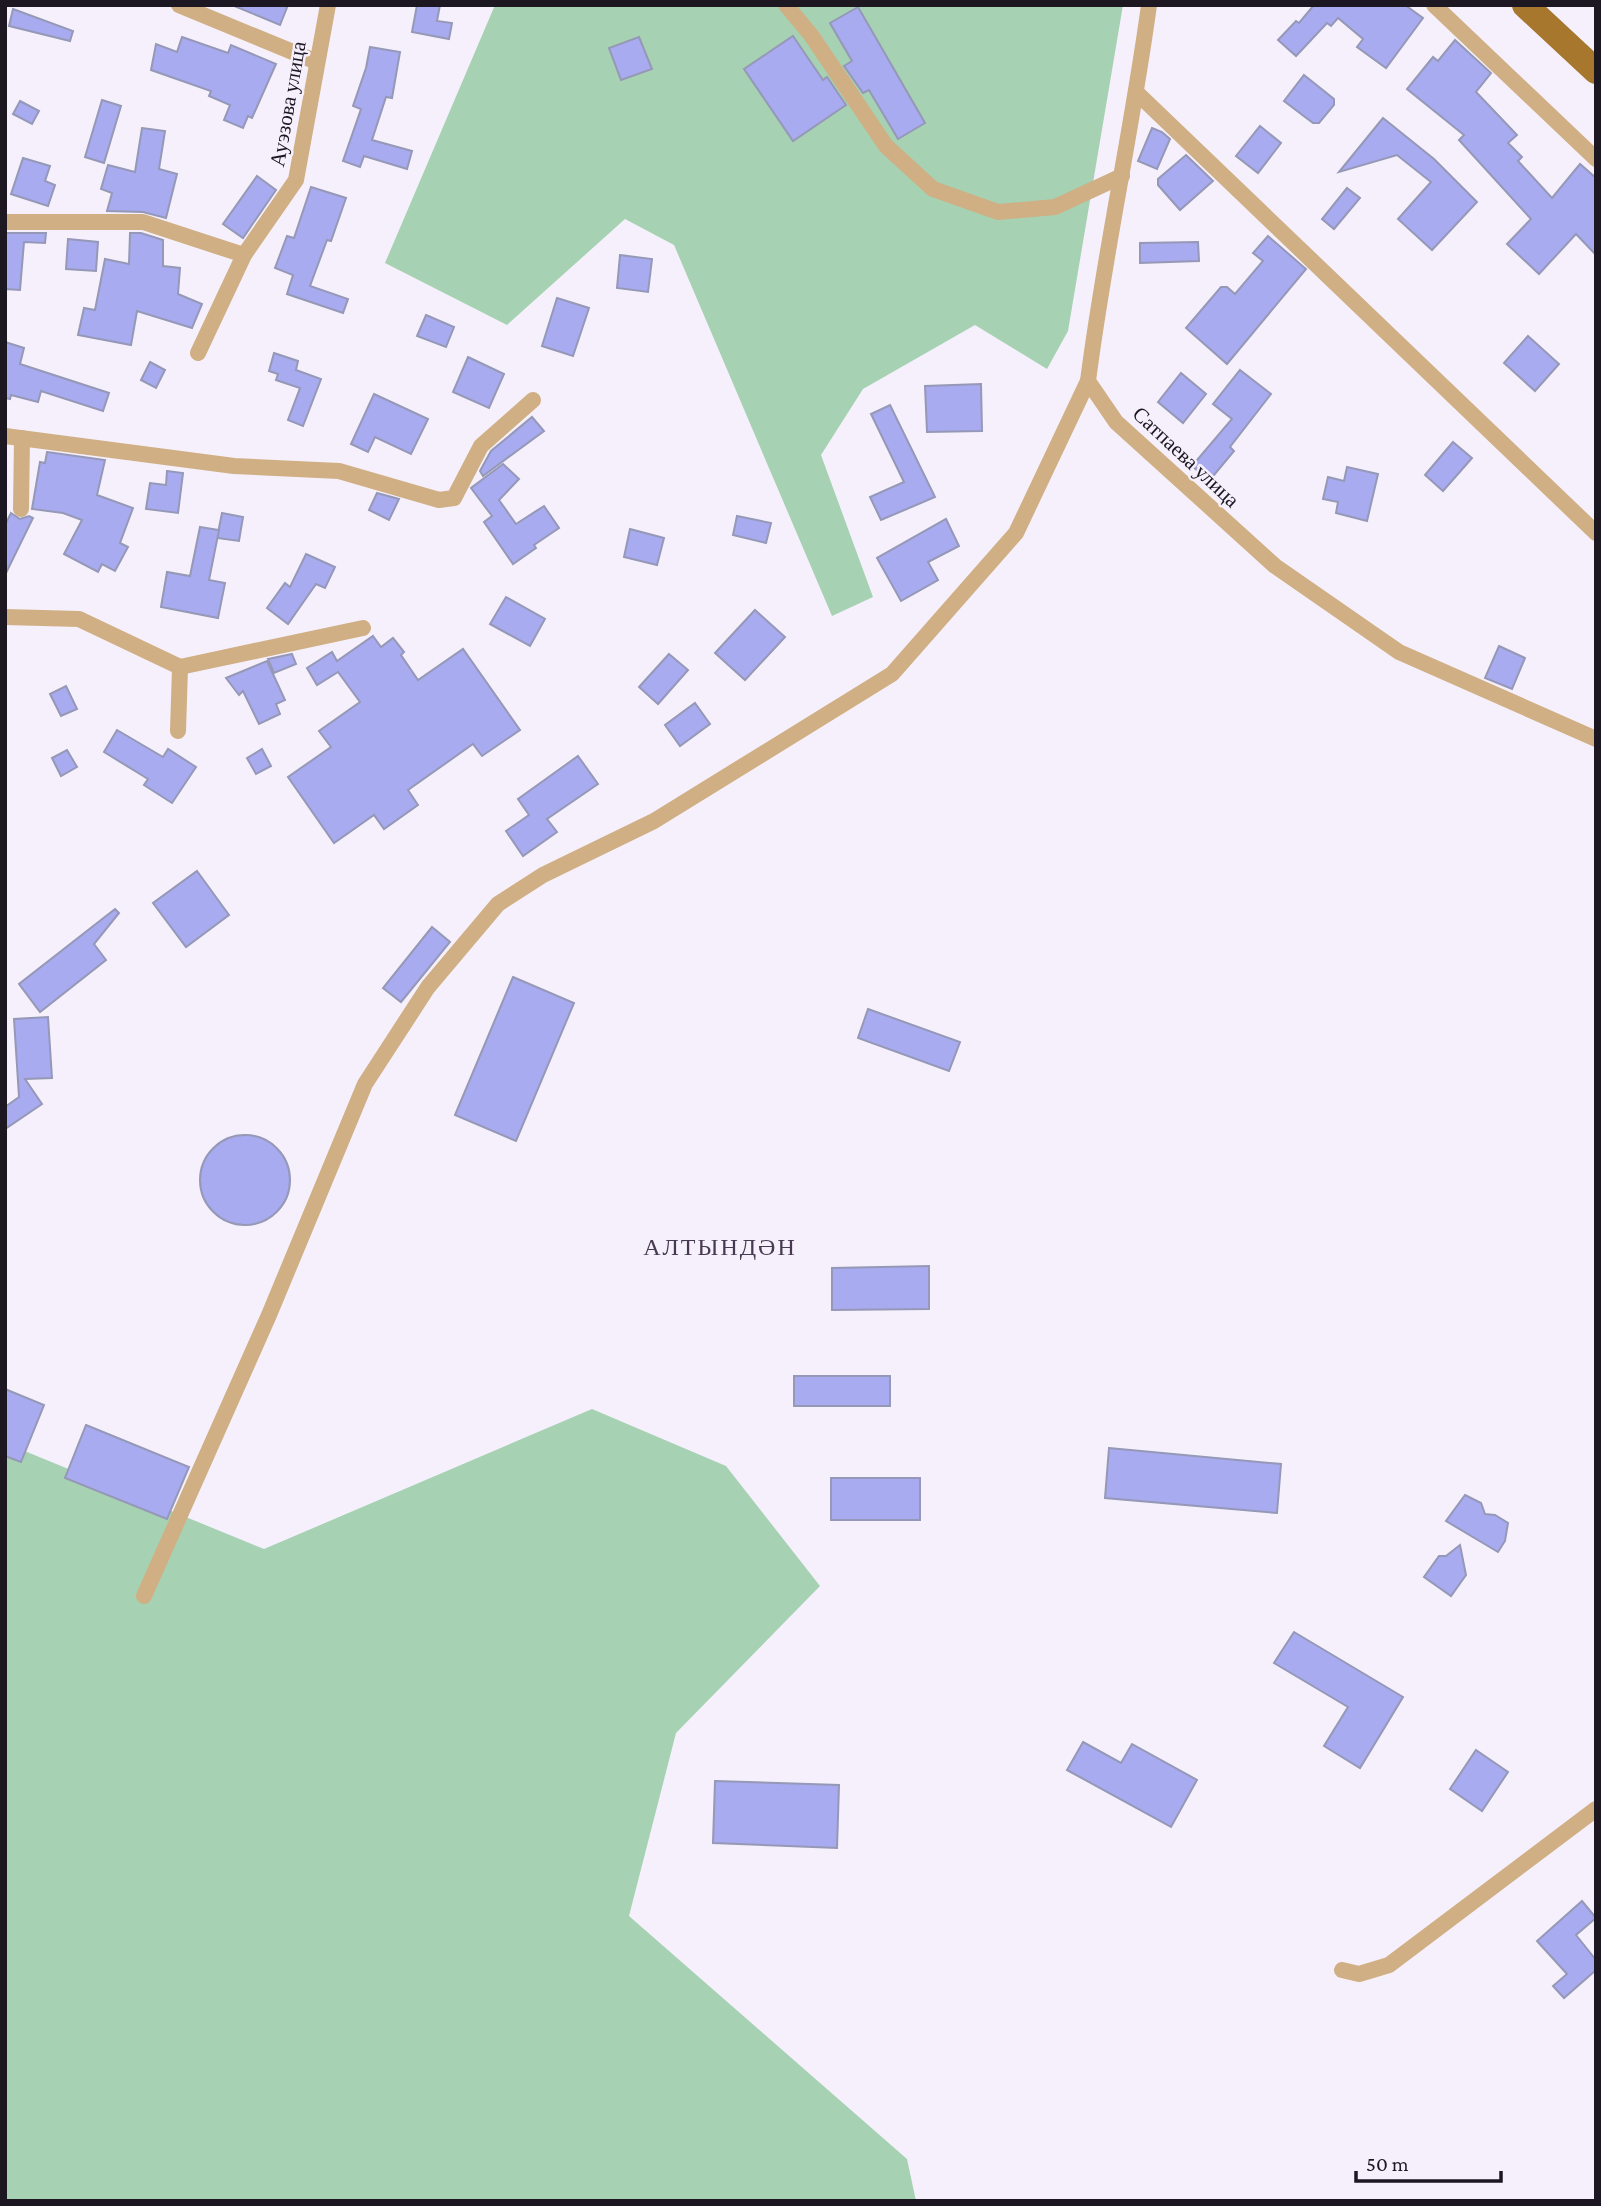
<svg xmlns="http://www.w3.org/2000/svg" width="1601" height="2206" font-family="'Crimson Pro',serif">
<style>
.green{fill:#a6d2b3}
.building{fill:#a8abef;stroke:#9598b6;stroke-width:2}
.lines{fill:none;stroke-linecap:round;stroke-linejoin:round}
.minor{stroke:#cfaf83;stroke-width:16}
.primary{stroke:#a6772d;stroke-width:26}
.labels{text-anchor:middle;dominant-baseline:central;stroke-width:5;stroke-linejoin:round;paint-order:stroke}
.street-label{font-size:21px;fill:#1c1721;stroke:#f6f0fc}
.quarter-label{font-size:24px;letter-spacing:2px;fill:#463951;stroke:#f6f0fc}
</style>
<rect width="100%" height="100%" fill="#f6f0fc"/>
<g class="green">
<path d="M495,5H1123L1068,331L1047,369L975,325L863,389L821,455L873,597L832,616L674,245L625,219L507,325L385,263Z"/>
<path d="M592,1409L726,1466L820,1586L676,1733L629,1916L907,2159L916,2201H5V1443L264,1549Z"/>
</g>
<g class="building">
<path d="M232,5H288L280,25Z"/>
<path d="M417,5H440L437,21L452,23L449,39L412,32Z"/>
<path d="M1314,5H1405L1423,18L1386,68L1357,47L1363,39L1338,18L1331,26L1327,23L1296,56L1278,40L1296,21L1299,23Z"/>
<path d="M858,7L925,123L898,139L869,90L863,93L844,66L852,61L830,23Z"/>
<path d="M13,9L73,31L70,41L9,26Z"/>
<path d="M793,36L823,80L827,77L846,105L793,141L744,69Z"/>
<path d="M182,37L228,53L231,45L276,64L252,118L248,116L243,128L224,120L230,105L209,96L211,91L151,70L156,44L177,52Z"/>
<path d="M639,37L652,69L621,80L609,48Z"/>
<path d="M1455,40L1491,73L1476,92L1517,135L1508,143L1522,157L1518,161L1552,198L1580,164L1596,178V255L1576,234L1539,274L1507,244L1531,219L1459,140L1464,135L1407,89L1433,57L1438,61Z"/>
<path d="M370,47L400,52L392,98L386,97L372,140L412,151L407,169L364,156L360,167L343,161L361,109L353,106L366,68Z"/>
<path d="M1304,75L1334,99V105L1319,123H1313L1284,101Z"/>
<path d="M102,100L121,106L104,163L85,157Z"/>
<path d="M20,101L39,111L32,124L13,114Z"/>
<path d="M1383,118L1434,159L1477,202L1432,250L1398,219L1431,182L1397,155L1339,172Z"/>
<path d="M1260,126L1281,143L1258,173L1236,156Z"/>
<path d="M142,128L165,131L159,169L177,174L166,218L143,212L107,211L112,193L101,189L108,165L135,172Z"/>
<path d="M1152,128L1162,132L1170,139L1157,169L1138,161Z"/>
<path d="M1186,155L1213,181L1180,210L1158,185V179Z"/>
<path d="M23,158L50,166L45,181L55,185L48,206L11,194Z"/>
<path d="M257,176L276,190L243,238L223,224Z"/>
<path d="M311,187L346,198L331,241L327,240L310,286L348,299L343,313L287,294L293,275L275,268L287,236L294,238Z"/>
<path d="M1347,188L1360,198L1334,229L1322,219Z"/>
<path d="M5,233H46L45,243L24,242L20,290L5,289Z"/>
<path d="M130,233H141L163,240V266L180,268L178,294L202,304L192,328L137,311L131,345L78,335L84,308L95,310L105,259L129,264Z"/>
<path d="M1268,236L1306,269L1227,364L1186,328L1221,287H1227L1235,294L1263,261L1253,253Z"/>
<path d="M68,239L98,242L96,271L66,269Z"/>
<path d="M1198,242L1199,261L1140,263V243Z"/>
<path d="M620,255L652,259L648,292L617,288Z"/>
<path d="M557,298L589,308L573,356L542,346Z"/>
<path d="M426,315L454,327L446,347L417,336Z"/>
<path d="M1528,336L1559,364L1535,391L1504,363Z"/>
<path d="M5,342L24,348L20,364L109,393L103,411L41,391L38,402L11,395L10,399L5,398Z"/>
<path d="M274,353L298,361L296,370L321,379L303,426L288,420L300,388L276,380L278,374L269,371Z"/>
<path d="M468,357L504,374L489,408L453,392Z"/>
<path d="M150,362L165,370L156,388L141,380Z"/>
<path d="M1240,370L1271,394L1230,447L1234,451L1209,481L1192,466L1232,419L1213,404Z"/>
<path d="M1181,373L1206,394L1183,423L1158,402Z"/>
<path d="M981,384L982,431L927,432L925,386Z"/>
<path d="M374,394L428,419L411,454L375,437L368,452L351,444Z"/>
<path d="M890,405L935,497L881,520L870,497L904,482L871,414Z"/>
<path d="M532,417L544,431L483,476L480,471L491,451Z"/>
<path d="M1453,442L1472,458L1443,491L1425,475Z"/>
<path d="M47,452L105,460L97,495L133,508L120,543L128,547L115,571L102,564L98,572L64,554L82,520L63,513L32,509L40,462L45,463Z"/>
<path d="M503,464L519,479L499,500L516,524L544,506L559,528L534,545L536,548L513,564L484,522L492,516L471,488Z"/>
<path d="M1347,467L1378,474L1367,521L1336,513L1338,502L1323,499L1328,477L1344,481Z"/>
<path d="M167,471L183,473L178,513L146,509L150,483L166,485Z"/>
<path d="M377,493L399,499L389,520L369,510Z"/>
<path d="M11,513L20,519L29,516L33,518L5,575V525Z"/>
<path d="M222,513L243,517L239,541L217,538Z"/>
<path d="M737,516L771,523L766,543L733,535Z"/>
<path d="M946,519L959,546L928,562L938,580L901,601L877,558Z"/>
<path d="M200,527L219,530L209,580L225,583L218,618L161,607L167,572L190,576Z"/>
<path d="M630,529L664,538L657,565L624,557Z"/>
<path d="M306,554L335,567L325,588L316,584L288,624L267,608L285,583L290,587Z"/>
<path d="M506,597L545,619L530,646L490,624Z"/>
<path d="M755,610L785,637L745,680L715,653Z"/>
<path d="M373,636L381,647L393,638L404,652L401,655L418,680L463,649L520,730L482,756L473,744L408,790L418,805L384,829L374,815L334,843L288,777L331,747L319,731L360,702L338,672L317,685L307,668L332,652L337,661Z"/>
<path d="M1499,646L1525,658L1512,689L1485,678Z"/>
<path d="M292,654L296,664L274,673L268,659Z"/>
<path d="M669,654L688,670L658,704L639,687Z"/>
<path d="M267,661L285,700L276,704L280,714L259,724L243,691L239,695L226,678Z"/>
<path d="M66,686L77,709L61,716L50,694Z"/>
<path d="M695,703L710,724L680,746L665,725Z"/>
<path d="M117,730L163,757L168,749L196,767L172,803L144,785L148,779L104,752Z"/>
<path d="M262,749L271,766L256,774L247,758Z"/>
<path d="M67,750L77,767L61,776L52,758Z"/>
<path d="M578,756L598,784L547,819L557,832L523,856L506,831L529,815L518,799Z"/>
<path d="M197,871L229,915L186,947L153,903Z"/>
<path d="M115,909L119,913L94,944L106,960L40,1012L19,984Z"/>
<path d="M432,927L450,942L401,1002L383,988Z"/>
<path d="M513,977L574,1003L516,1141L455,1115Z"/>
<path d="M868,1009L960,1042L949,1071L858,1038Z"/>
<path d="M48,1017L52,1078L25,1079L42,1104L5,1129V1107L19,1097L14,1019Z"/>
<circle cx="245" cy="1180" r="45"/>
<path d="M929,1266V1309L832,1310V1268Z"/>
<rect x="794" y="1376" width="96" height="30"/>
<path d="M5,1389L44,1405L21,1462L5,1456Z"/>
<path d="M86,1425L189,1467L167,1519L65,1478Z"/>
<path d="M1109,1448L1281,1464L1277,1513L1105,1498Z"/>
<rect x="831" y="1478" width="89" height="42"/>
<path d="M1465,1495L1481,1503L1485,1514L1495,1515L1508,1523L1505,1541L1498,1552L1446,1521Z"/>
<path d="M1460,1545L1466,1575L1451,1596L1424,1577L1439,1556H1446Z"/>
<path d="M1294,1632L1403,1697L1360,1768L1324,1746L1348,1707L1274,1663Z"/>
<path d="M1083,1742L1121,1763L1132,1744L1197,1780L1171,1827L1067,1770Z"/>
<path d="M1476,1750L1508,1772L1482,1811L1450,1789Z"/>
<path d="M715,1781L839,1785L837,1848L713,1843Z"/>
<path d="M1582,1901L1596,1918L1576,1935L1596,1960V1970L1564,1998L1553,1986L1567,1974L1537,1941Z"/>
</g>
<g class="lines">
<g class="minor">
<path d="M179,5L317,62"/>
<path d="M786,5L811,35L886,146L933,189L998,212L1055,207L1122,176"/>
<path d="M1149,5C1132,131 1104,255 1088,381L1116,422L1275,566L1399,652L1596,739"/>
<path d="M1434,5L1596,159"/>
<path d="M1137,93L1596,533"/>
<path d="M5,222H143L244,255"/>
<path d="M198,353L244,255L296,180L328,5"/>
<path d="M5,436L234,466L339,471L439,500L454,498L481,446L533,400"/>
<path d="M21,509L22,438"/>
<path d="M5,617L79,619L180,667L178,731"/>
<path d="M180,667L363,628"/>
<path d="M144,1596L269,1315L365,1084L428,987L498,904L543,875L654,821L892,674L1016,533L1088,381"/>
<path d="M1342,1970L1359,1974L1389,1965L1596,1809"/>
</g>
<path class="primary" d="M1525,5L1596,71"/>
</g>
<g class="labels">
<g class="street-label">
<text transform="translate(288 104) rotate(-80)">Ауэзова улица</text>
<text transform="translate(1186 457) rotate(43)">Сатпаева улица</text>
</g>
<g class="quarter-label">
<text x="720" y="1246">АЛТЫНДӘН</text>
</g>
</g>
<rect width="1601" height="2206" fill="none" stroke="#1c1721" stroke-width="14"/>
<path d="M1356 2171v10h145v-10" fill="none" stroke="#1c1721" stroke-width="3.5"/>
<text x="1366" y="2171" font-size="21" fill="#1c1721" stroke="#f6f0fc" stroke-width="5" paint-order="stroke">50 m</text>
</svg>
